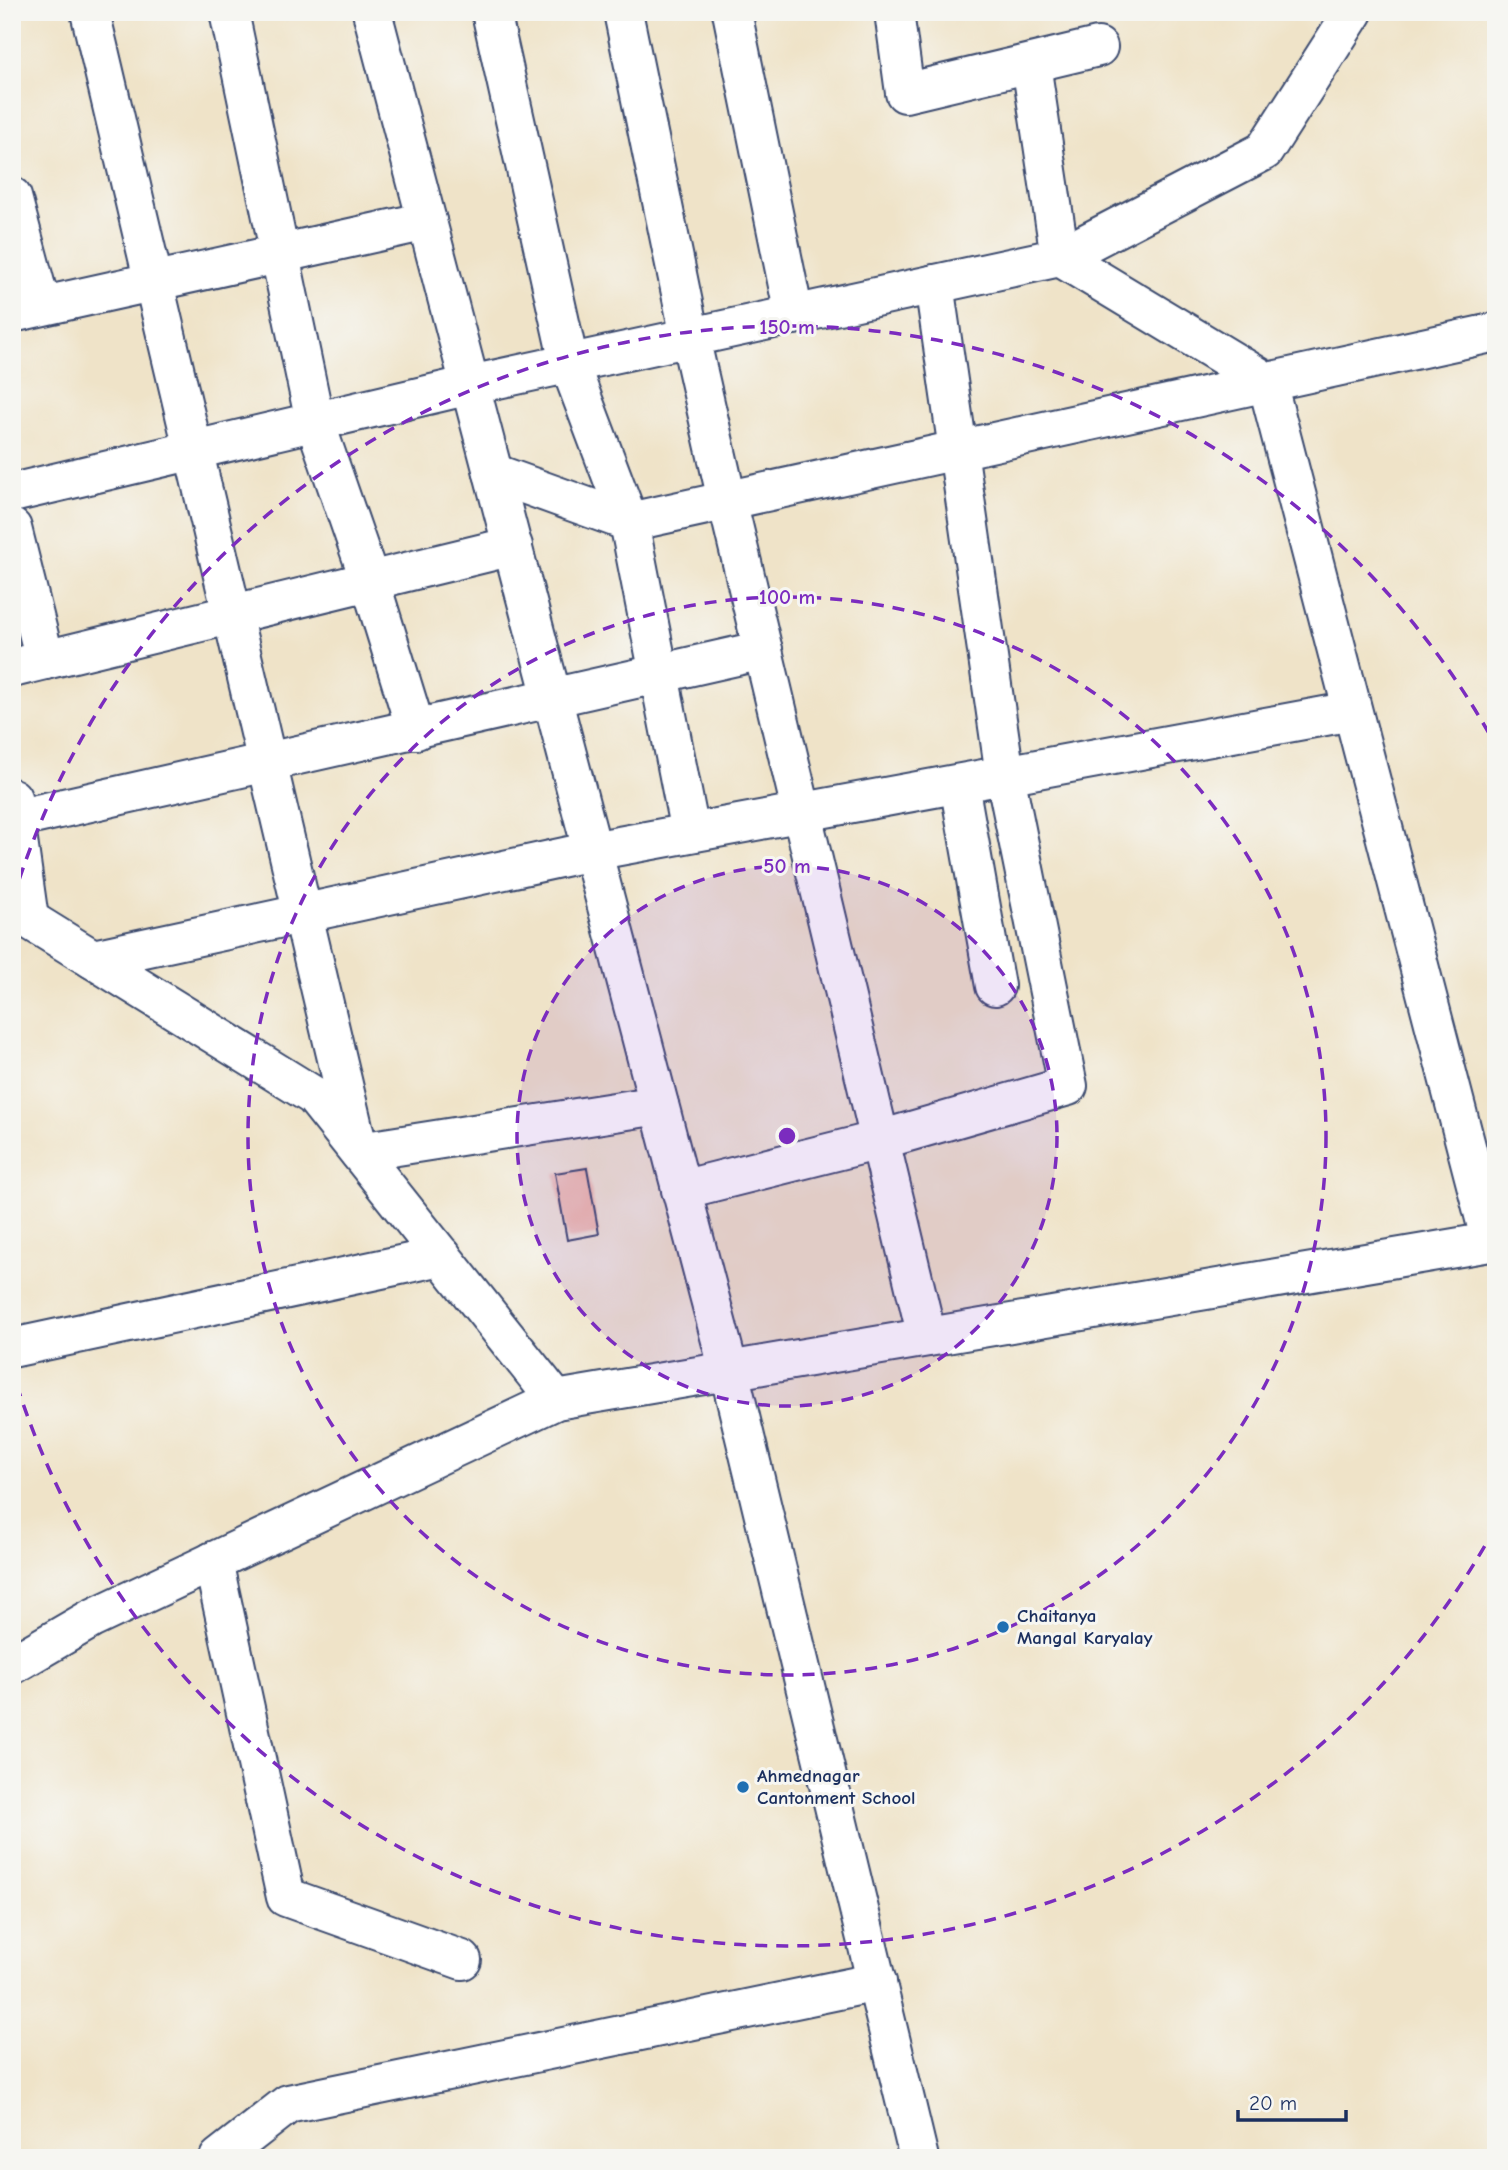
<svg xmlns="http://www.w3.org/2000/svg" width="1508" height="2170" font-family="'Comic Neue',sans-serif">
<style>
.building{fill:#eca892}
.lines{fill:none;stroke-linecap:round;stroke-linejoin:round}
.minor-casing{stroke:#3b4a6e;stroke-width:42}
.major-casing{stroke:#3b4a6e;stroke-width:42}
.minor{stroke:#fff;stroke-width:38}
.major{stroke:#fff;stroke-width:38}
.ring{fill:none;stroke:#7b2cbf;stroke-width:3.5;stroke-dasharray:12 9}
.poi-dot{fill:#1f6fb2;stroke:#f6f6f2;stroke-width:2.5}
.labels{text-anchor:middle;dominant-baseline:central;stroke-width:6;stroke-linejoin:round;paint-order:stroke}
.poi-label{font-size:19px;font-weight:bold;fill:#1b2f5e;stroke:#f6f6f2;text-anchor:start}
.centre{fill:#7b2cbf;stroke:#f6f6f2;stroke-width:3.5}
.ring-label{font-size:21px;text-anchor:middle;font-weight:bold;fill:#7b2cbf;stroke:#f6f6f2;stroke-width:6;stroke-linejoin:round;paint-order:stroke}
</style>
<rect width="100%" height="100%" fill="#f6f6f2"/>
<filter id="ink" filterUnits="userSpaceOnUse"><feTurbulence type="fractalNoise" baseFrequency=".0143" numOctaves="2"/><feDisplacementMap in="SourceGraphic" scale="14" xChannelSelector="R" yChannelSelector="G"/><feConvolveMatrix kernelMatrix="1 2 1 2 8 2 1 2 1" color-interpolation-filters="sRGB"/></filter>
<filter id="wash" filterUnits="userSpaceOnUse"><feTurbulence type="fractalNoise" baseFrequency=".00686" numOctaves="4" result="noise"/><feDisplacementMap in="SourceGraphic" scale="28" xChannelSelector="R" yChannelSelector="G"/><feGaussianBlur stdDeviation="1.57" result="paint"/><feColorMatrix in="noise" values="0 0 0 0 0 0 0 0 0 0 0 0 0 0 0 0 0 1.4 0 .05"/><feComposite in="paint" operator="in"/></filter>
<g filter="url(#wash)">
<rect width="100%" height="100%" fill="#efe3c8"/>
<g id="blocks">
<path class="building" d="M587,1168L599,1234L567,1240L555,1173Z"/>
</g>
</g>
<g filter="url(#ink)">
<use href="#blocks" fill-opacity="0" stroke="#3b4a6e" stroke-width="2"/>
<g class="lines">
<g class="minor-casing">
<g id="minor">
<path d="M90,12L359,1152L659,1105"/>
<path d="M229,12L315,422L370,581L416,730"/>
<path d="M372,12L729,1371L919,2158"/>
<path d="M491,12L569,363L629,522L690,832"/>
<path d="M623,12L690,337L727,500L927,1337"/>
<path d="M732,12L794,315"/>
<path d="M894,12L905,93L1098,47"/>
<path d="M1031,64L1060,257L1267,382L1491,1242"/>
<path d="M12,197L41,306"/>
<path d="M12,313L427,221"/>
<path d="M493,473L629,522L1496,332"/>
<path d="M12,493L470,385L1060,257L1264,151L1353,12"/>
<path d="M12,528L45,660"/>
<path d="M12,668L513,546"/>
<path d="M959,784L995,986"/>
<path d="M12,798L29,919"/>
<path d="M15,819L763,650"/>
<path d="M12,909L314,1096L556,1400"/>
<path d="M93,959L592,851L1352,711"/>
<path d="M681,1190L880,1140L1068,1086L1005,775L934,284"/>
<path d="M12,1348L442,1256"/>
<path d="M213,1561L286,1897L462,1960"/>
<path d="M219,2158L288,2104L877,1982"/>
</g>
</g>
<g class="major-casing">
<path id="major" d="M12,1665L91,1619L556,1400L1496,1241"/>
</g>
<use href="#minor" class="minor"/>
<use href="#major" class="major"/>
</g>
</g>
<circle cx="787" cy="1136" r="270" fill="#7b2cbf" fill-opacity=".12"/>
<g class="ring">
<circle cx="787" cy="1136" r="270"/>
<circle cx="787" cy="1136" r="539"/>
<path d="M1495 1528A809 809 0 0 1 13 1373M13 899A809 809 0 0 1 1495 744"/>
</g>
<g class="poi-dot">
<circle cx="1003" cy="1627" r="7"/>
<circle cx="743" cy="1787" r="7"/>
</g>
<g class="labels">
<g class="poi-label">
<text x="1017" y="1616">Chaitanya<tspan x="1017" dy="22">Mangal Karyalay</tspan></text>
<text x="757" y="1776">Ahmednagar<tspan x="757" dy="22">Cantonment School</tspan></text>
</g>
</g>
<circle cx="787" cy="1136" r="10" class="centre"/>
<g class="ring-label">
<text x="787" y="334">150 m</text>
<text x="787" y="604">100 m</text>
<text x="787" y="873">50 m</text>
</g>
<rect width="1508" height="2170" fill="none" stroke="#f6f6f2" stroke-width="42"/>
<path d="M1238 2110v10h108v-10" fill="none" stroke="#1b2f5e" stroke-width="3.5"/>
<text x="1249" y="2110" font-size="21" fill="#1b2f5e" stroke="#f6f6f2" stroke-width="5" paint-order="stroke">20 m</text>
</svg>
